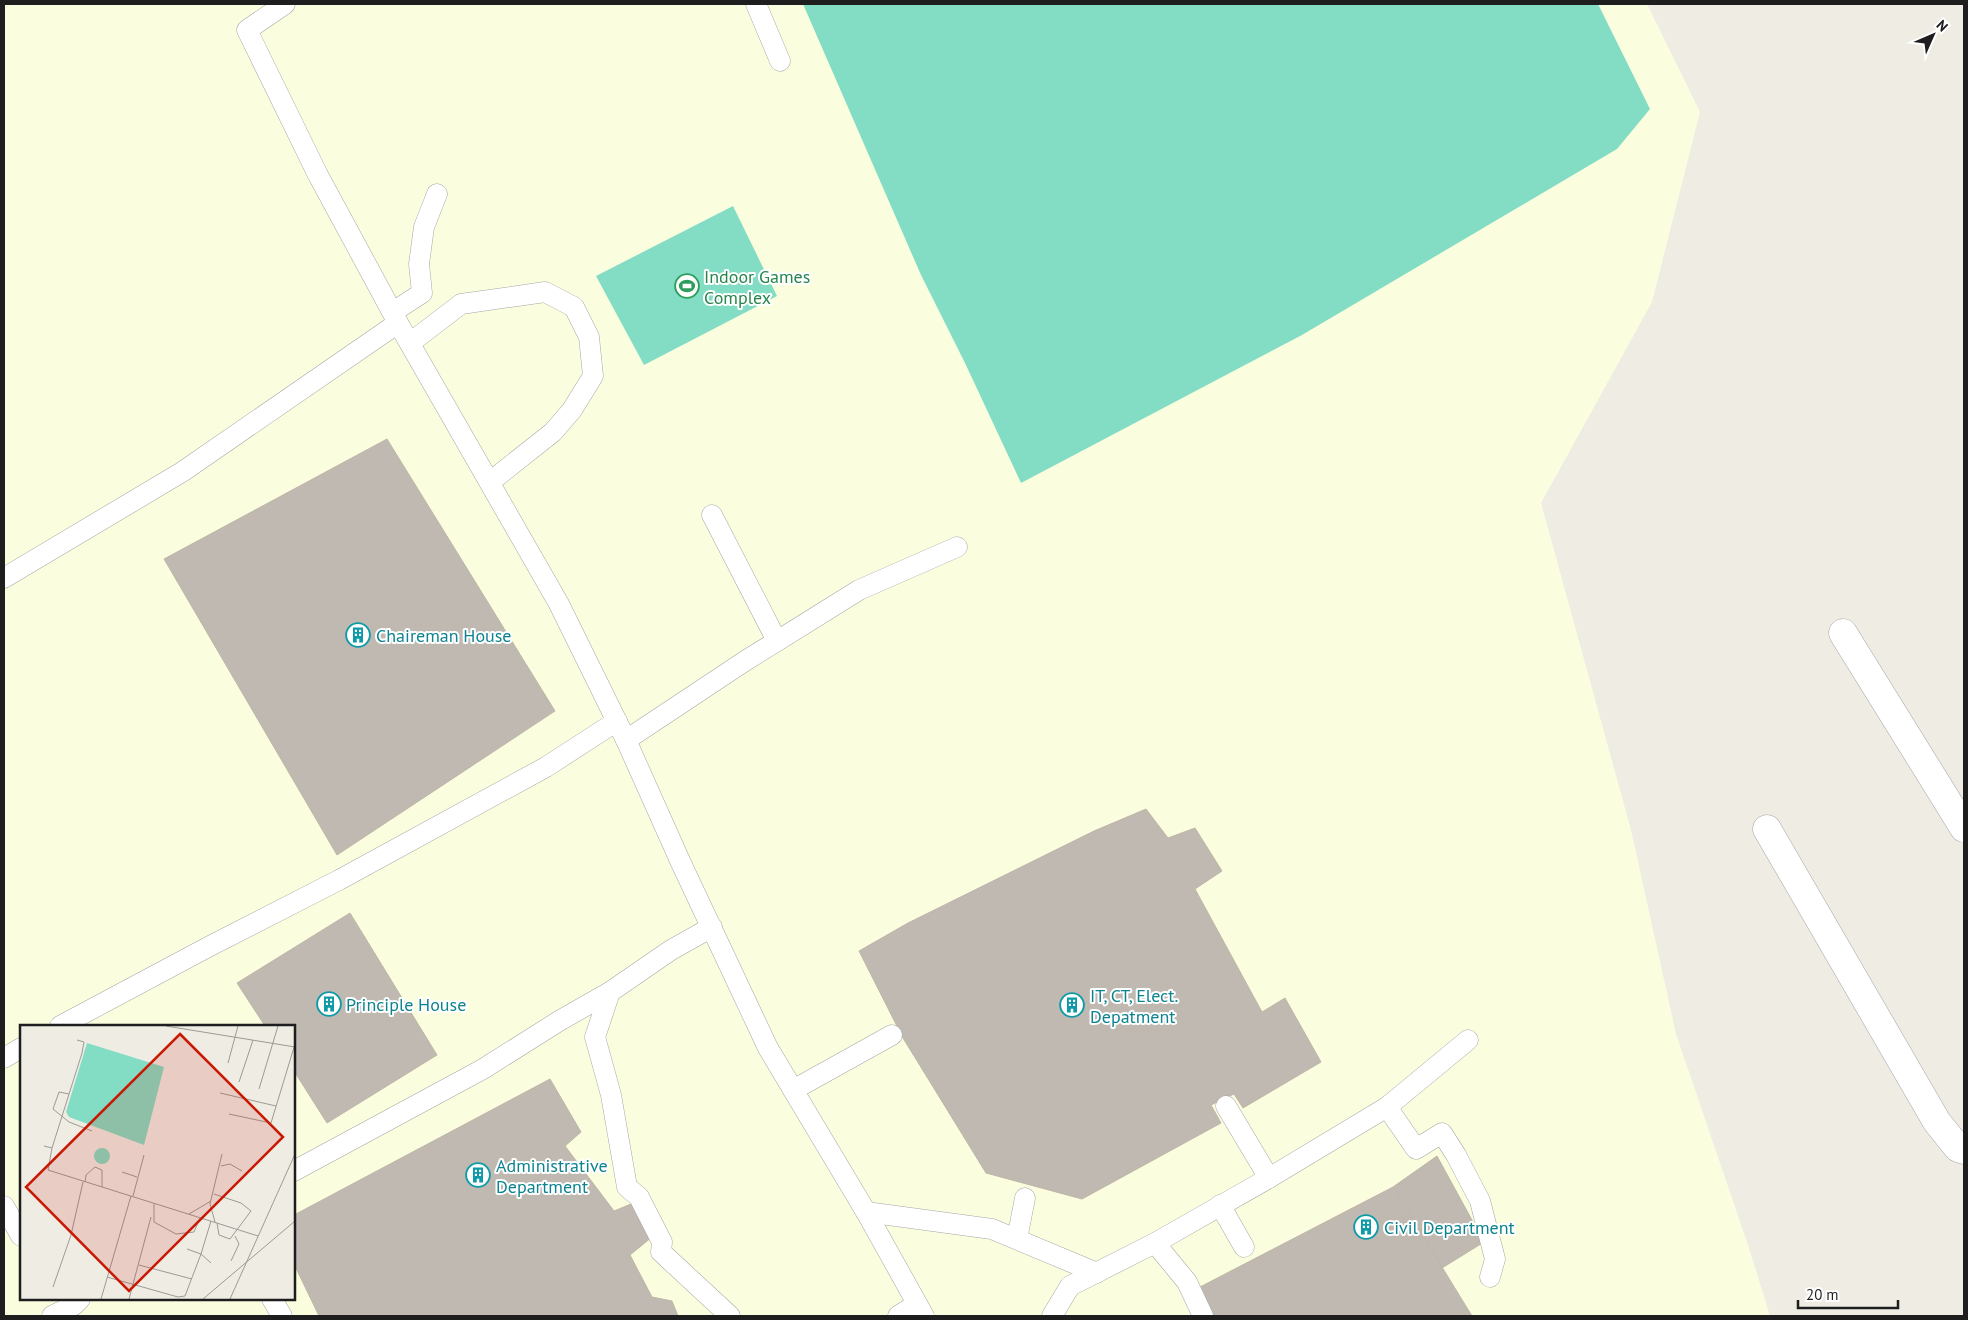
<svg xmlns="http://www.w3.org/2000/svg" width="1968" height="1320" font-family="'PT Sans',sans-serif">
<style>
.education{fill:#fbfede;fill-rule:evenodd}
.pitch{fill:#83ddc4}
.building{fill:#bfb9b1;stroke:#c0b5a7}
.lines{fill:none;stroke-linecap:round;stroke-linejoin:round}
.lane-casing{stroke:#a5a5a5;stroke-width:21}
.street-casing{stroke:#a5a5a5;stroke-width:29}
.lane{stroke:#fff;stroke-width:20}
.street{stroke:#fff;stroke-width:28}
.labels{text-anchor:middle;dominant-baseline:central;stroke-width:4;stroke-linejoin:round;paint-order:stroke}
.leisure-label{font-size:18px;fill:#27864d;stroke:#fff;text-anchor:start}
.culture-label{font-size:18px;fill:#0d838f;stroke:#fff;text-anchor:start}
.inset-road{fill:none;stroke:#9b9a95;stroke-width:1}
.view{fill:#c81904;fill-opacity:0.15;stroke:#c81904;stroke-width:2.5}
.inset-edge{fill:none;stroke:#1e1e1e;stroke-width:2.5}
</style>
<rect width="100%" height="100%" fill="#efece4"/>
<path class="education" d="M4,4H1647L1700,112L1652,302L1541,503L1631,830L1676,1034L1749,1248L1770,1316H4ZM21,1026H294V1299H21Z"/>
<g class="pitch">
<path d="M803,4H1598L1650,109L1617,149L1302,335L1021,483L965,363L921,275Z"/>
<path d="M733,206L777,296L644,365L596,276Z"/>
</g>
<g class="building">
<path d="M387,439L555,711L337,855L164,559Z"/>
<path d="M1146,809L1168,838L1195,828L1222,871L1195,889L1262,1012L1285,998L1321,1062L1243,1108L1234,1094L1211,1105L1221,1123L1082,1199L986,1173L903,1038L859,951L908,923L1094,831Z"/>
<path d="M350,913L437,1055L327,1123L294,1071V1026H265L237,983Z"/>
<path d="M550,1079L581,1132L565,1146L614,1211L631,1204L652,1237L630,1255L652,1297L672,1301L678,1316H319L294,1264V1215Z"/>
<path d="M1437,1156L1484,1242L1442,1268L1393,1187Z"/>
<path d="M1393,1187L1472,1316H1214L1200,1287Z"/>
</g>
<g class="lines">
<g class="lane-casing">
<g id="lane">
<path d="M285,4L247,30L318,175L398,323L559,604L626,740L681,863L768,1048L866,1212L924,1316"/>
<path d="M756,4L780,61"/>
<path d="M393,312L422,293L419,264L424,227L437,194"/>
<path d="M410,343L461,304L545,292L574,307L589,337L593,376L572,410L553,432L490,482"/>
<path d="M712,515L777,641"/>
<path d="M4,578L182,472L398,323"/>
<path d="M626,740L745,661L859,590L957,547"/>
<path d="M712,927L671,950L610,992L595,1037L611,1095L627,1187L639,1197L662,1242L661,1252L730,1316"/>
<path d="M60,1026L210,946L339,880L546,767L617,721"/>
<path d="M4,1058L21,1048"/>
<path d="M793,1090L892,1035"/>
<path d="M1226,1106L1269,1178"/>
<path d="M1387,1107L1416,1149L1442,1133L1456,1155L1480,1201L1495,1259L1490,1277"/>
<path d="M294,1171L483,1069L559,1021L610,992"/>
<path d="M1220,1205L1244,1247"/>
<path d="M4,1206L21,1236"/>
<path d="M866,1212L992,1229L1097,1273"/>
<path d="M1017,1239L1025,1198"/>
<path d="M1155,1243L1187,1282L1203,1316"/>
<path d="M272,1299L282,1316"/>
<path d="M52,1316L74,1305L80,1299"/>
<path d="M898,1316L917,1304"/>
<path d="M1052,1316L1070,1286L1155,1243L1269,1178L1387,1107L1468,1040"/>
</g>
</g>
<g class="street-casing">
<g id="street">
<path d="M1843,633L1964,828"/>
<path d="M1767,829L1937,1122L1958,1148L1964,1150"/>
</g>
</g>
<use href="#lane" class="lane"/>
<use href="#street" class="street"/>
</g>
<defs>
<g id="stadium-ring" transform="scale(1.25)"><circle r="9.5" fill="#fff" stroke="#2e9e5b" stroke-width="1.5"/><path d="M0-5a6.5 5 0 1 0 0 10a6.5 5 0 1 0 0-10ZM-3.5-1.8h7v3.6h-7Z" fill="#2e9e5b"/></g>
<g id="building-ring" transform="scale(1.25)"><circle r="9.5" fill="#fff" stroke="#0f9aa8" stroke-width="1.5"/><path d="M-4-6H4V6H1V3H-1V6H-4ZM-2.5-4.3h1.7v1.8h-1.7ZM.8-4.3h1.7v1.8H.8ZM-2.5-1h1.7V.8h-1.7ZM.8-1h1.7V.8H.8Z" fill="#0f9aa8"/></g>
</defs>
<g fill-rule="evenodd">
<use href="#stadium-ring" x="687" y="286"/>
<use href="#building-ring" x="358" y="635"/>
<use href="#building-ring" x="329" y="1004"/>
<use href="#building-ring" x="1072" y="1005"/>
<use href="#building-ring" x="478" y="1175"/>
<use href="#building-ring" x="1366" y="1227"/>
</g>
<g class="labels">
<g class="leisure-label">
<text x="704" y="276">Indoor Games<tspan x="704" dy="21">Complex</tspan></text>
</g>
<g class="culture-label">
<text x="376" y="635">Chaireman House</text>
<text x="1090" y="995">IT, CT, Elect.<tspan x="1090" dy="21">Depatment</tspan></text>
<text x="346" y="1004">Principle House</text>
<text x="496" y="1165">Administrative<tspan x="496" dy="21">Department</tspan></text>
<text x="1384" y="1227">Civil Department</text>
</g>
</g>
<g transform="translate(20 1025)">
<rect width="275" height="275" fill="#efece4"/>
<path d="M67,18L144,42L124,120L49,92L46,87ZM74 131a8 8 0 1 1 16 0a8 8 0 1 1-16 0Z" fill="#83ddc4"/>
<path class="inset-road" d="M146,1L275,22M208,38L218,1M219,57L233,15M239,64L258,1M200,68L256,81M49,69L39,67L33,84L49,97L72,106M209,89L251,98L275,19M24,121L32,123L28,145L238,211M32,123L62,28L64,17L57,15M201,141L210,139L222,146M102,147L117,152M65,157L66,150L75,142L82,145V162M194,169L221,178L231,186L210,214L199,210L197,198M113,171L124,130M134,179V197L156,209L174,207L180,193M169,189L191,176M191,196L181,229L191,238M195,197L190,179L202,129M211,236L219,219L215,211M119,240L172,254M87,252L158,272L165,271L181,229L167,224M33,262L51,210L63,157M81,274L111,171M109,274L131,192M183,274L275,196M210,274L275,129"/>
<path class="view" d="M160,9L263,112L109,266L6,162Z"/>
<rect width="275" height="275" class="inset-edge"/>
</g>
<rect width="1968" height="1320" fill="none" stroke="#1e1e1e" stroke-width="10"/>
<g transform="translate(1933 35) rotate(45)" stroke="#ffffff" stroke-width="4" paint-order="stroke">
<path d="M0-4L9 19L0 12L-9 19Z" fill="#1e1e1e"/>
<text y="-8" font-size="14" font-weight="bold" text-anchor="middle" fill="#1e1e1e">N</text>
</g>
<path d="M1798 1300v8h100v-8" fill="none" stroke="#1e1e1e" stroke-width="2.5"/>
<text x="1806" y="1300" font-size="15" fill="#1e1e1e" stroke="#ffffff" stroke-width="4" paint-order="stroke">20 m</text>
</svg>
